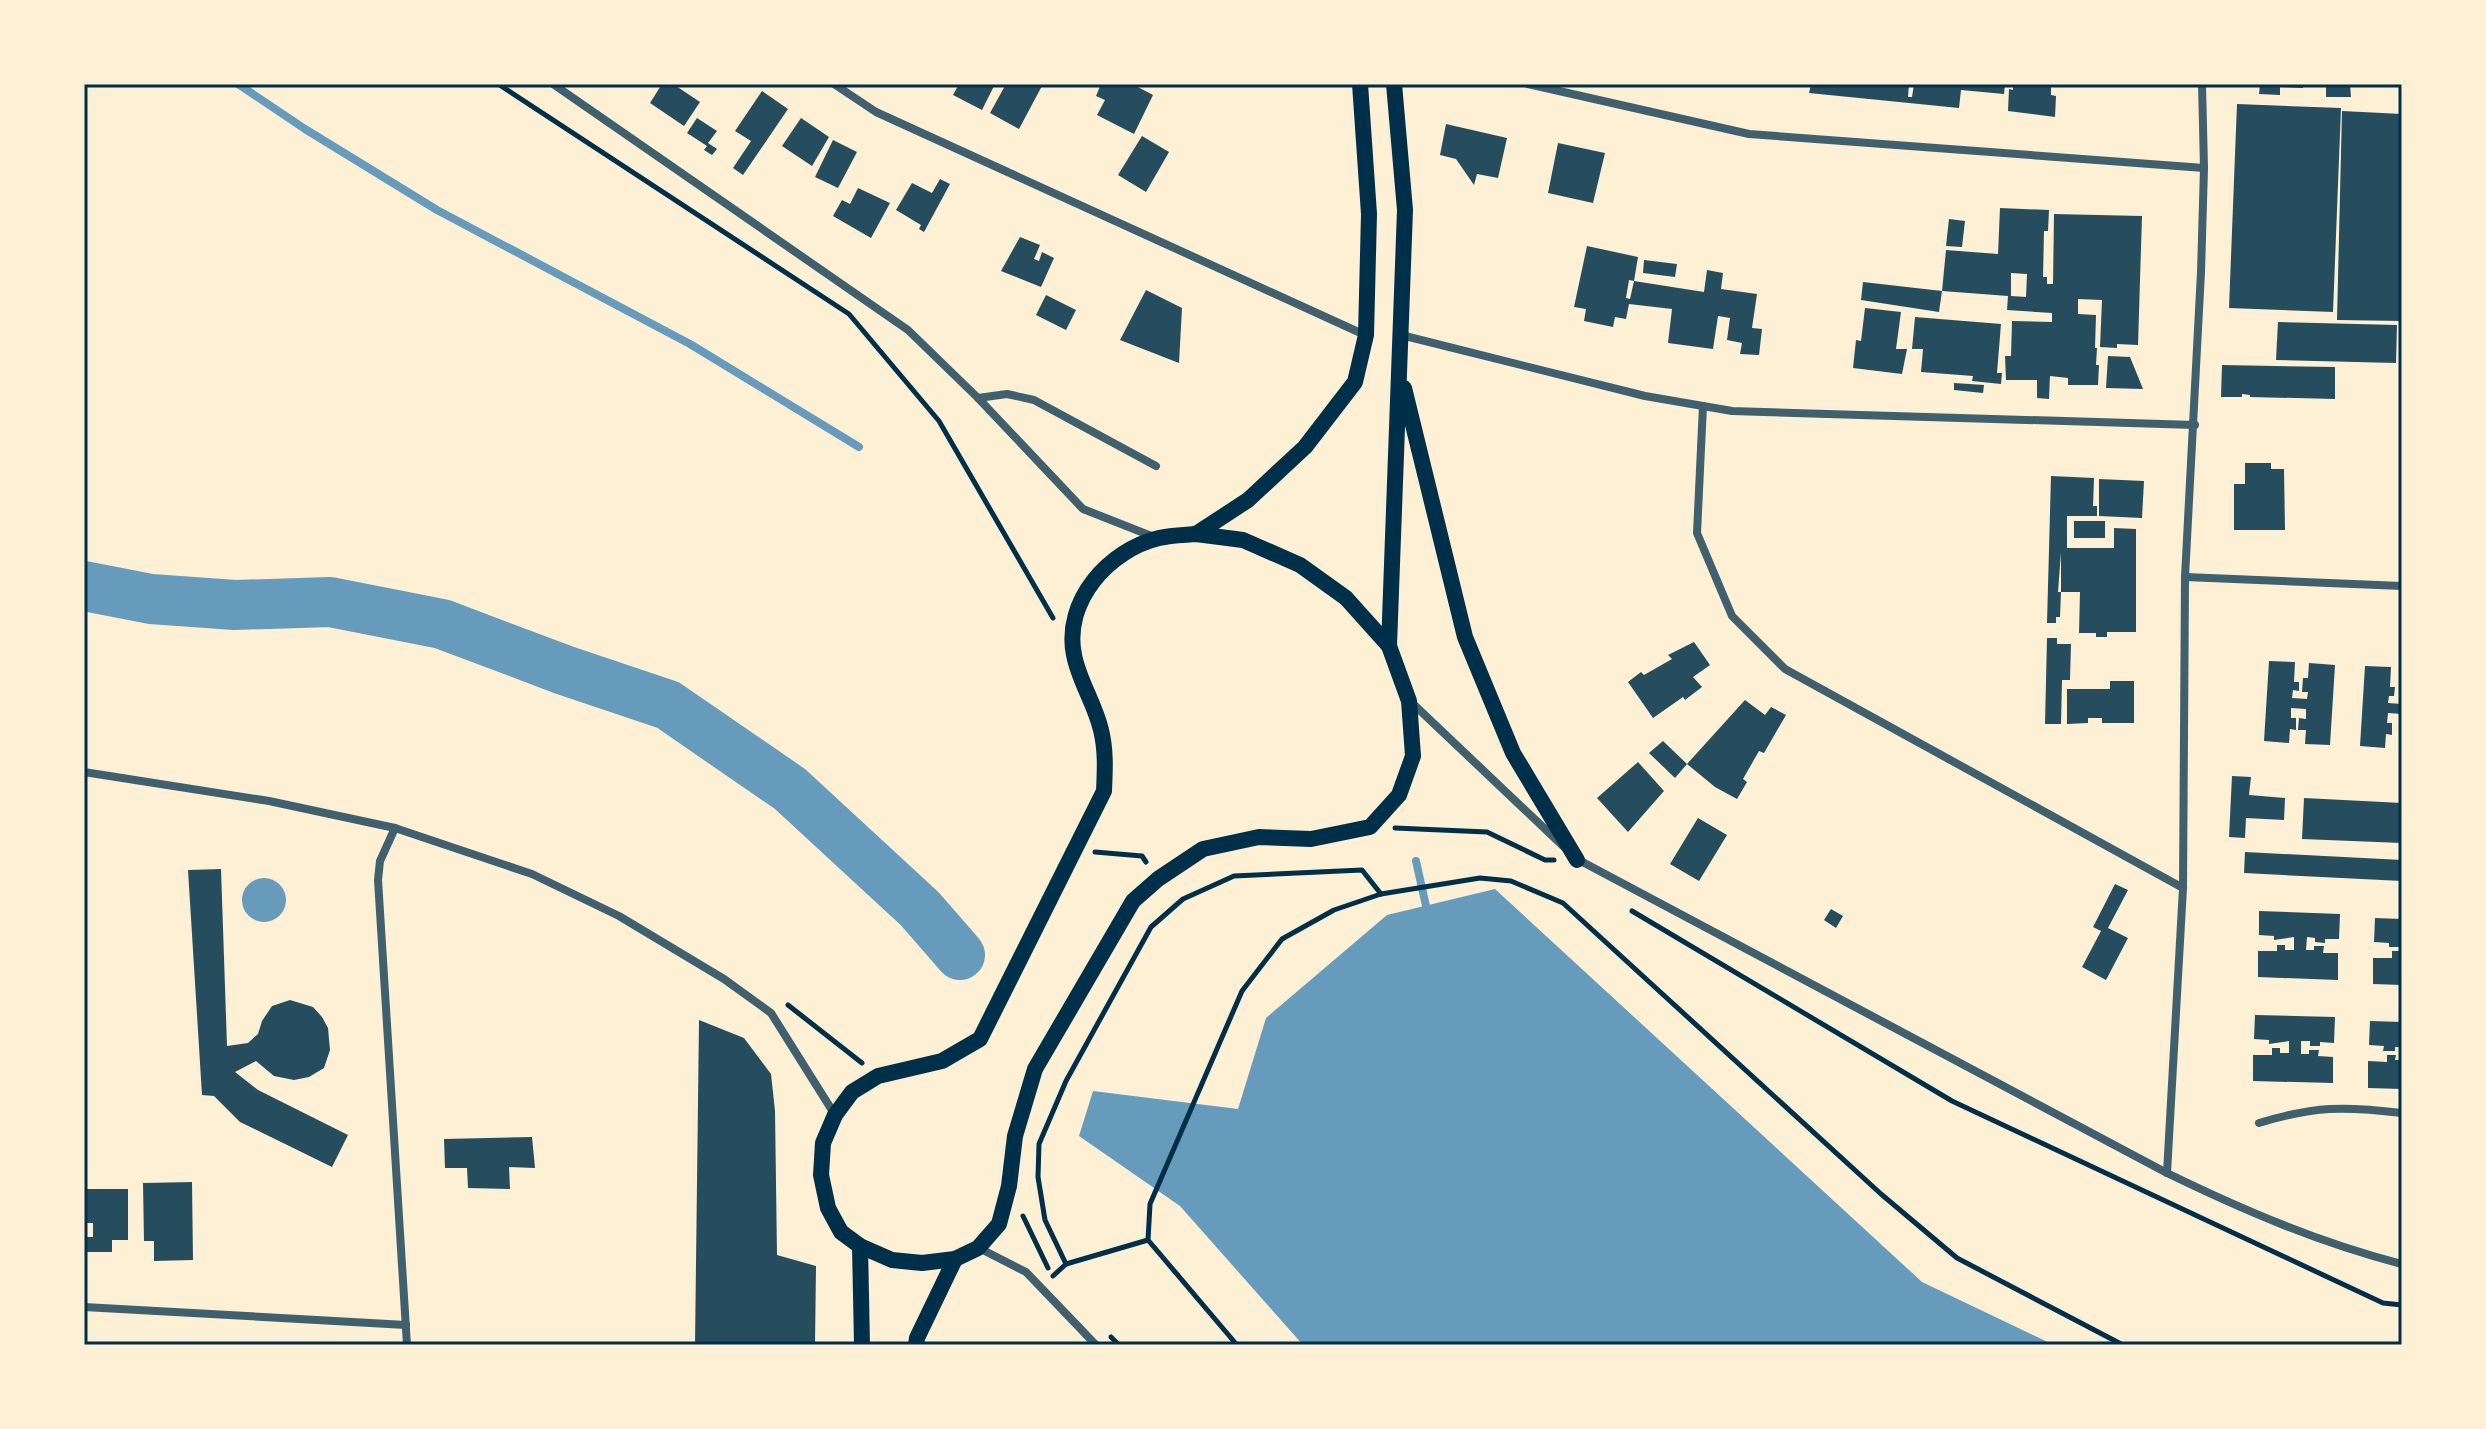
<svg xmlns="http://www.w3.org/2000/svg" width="2486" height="1429" font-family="'Asap Condensed',sans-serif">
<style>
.water{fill:#669bbc}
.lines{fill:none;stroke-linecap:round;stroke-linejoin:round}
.stream{stroke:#669bbc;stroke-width:8}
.river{stroke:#669bbc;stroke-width:50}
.building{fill:#264d5e;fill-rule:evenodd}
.path{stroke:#003049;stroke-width:5}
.minor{stroke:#3f606c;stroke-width:8}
.secondary{stroke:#003049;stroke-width:16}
.neatline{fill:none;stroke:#003049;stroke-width:3}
</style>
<rect width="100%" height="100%" fill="#fdf0d5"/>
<g class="water">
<circle cx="264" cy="900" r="22"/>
<path d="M1495,889L1922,1282L2054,1345H1303L1180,1206L1079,1136L1093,1091L1238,1109L1266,1018L1387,915Z"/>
</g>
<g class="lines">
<g class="stream">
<path d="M238,84L305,129L437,210L690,344L859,447"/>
<path d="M1416,861L1428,915"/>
</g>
<path class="river" d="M84,586L151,599L235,605L330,602L442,624L564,670L668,705L790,789L920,909L960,955"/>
</g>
<g class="building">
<path d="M662,84H673L700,102L684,126L650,103Z"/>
<path d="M959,84H995L982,110L953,95Z"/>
<path d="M1006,84H1043L1019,129L990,113Z"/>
<path d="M1101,84H1132L1153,95L1134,134L1097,115L1105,100L1096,96Z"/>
<path d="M1811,84H1909L1908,97H1912L1914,84H1955V87H1961V84H2005L2004,94L1961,90L1959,108L1809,93Z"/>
<path d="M2013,84H2051V95L2056,96L2055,117L2008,111L2009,89L2013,90Z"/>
<path d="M2260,84H2303V88L2280,87V95L2259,94Z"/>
<path d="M2326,84H2350L2351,97H2326Z"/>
<path d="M762,91L788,109L743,175L733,168L751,141L735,131Z"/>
<path d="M2237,104L2341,108L2333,312L2229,308Z"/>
<path d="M2342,111L2402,114V321L2337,320Z"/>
<path d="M697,118L717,131L708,143L717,149L712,155L704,150L707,146L687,133Z"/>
<path d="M801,118L829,137L812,166L782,146Z"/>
<path d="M1446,124L1507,138L1498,178L1477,174L1474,185L1456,159L1440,155Z"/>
<path d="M1142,136L1169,152L1146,192L1118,175Z"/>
<path d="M833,140L857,152L838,188L815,177Z"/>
<path d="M1558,143L1605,153L1593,203L1548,193Z"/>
<path d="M940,179L950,184L924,232L919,229L921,225L896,210L912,183L932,193Z"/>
<path d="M858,188L890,203L871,238L833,216L842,200L850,204Z"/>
<path d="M2000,208L2049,210L2048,231H2044L2043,277H2047V284H2053L2054,214L2142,216L2138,345L2117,344V348L2100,347L2102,300L2078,299V314L2096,315L2095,348H2097L2096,365H2099L2098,385H2068V378L2050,376L2049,399L2037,398V380H2006L2005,356H2011L2012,321L2052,322V313L2007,310L2008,296L1942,291L1946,250L1998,254ZM2011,273L2027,274L2026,297L2011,296Z"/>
<path d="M1949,219L1965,221L1962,247L1946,246Z"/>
<path d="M1020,237L1040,245L1034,259L1039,261L1042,252L1054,258L1041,287L1001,271Z"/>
<path d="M1587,246L1638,257L1634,281L1629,280L1626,298L1630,299L1634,281L1704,292L1707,270L1723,273L1721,289L1757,294L1752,328L1762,329L1759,355L1740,354L1742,343L1727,340L1730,318L1718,316L1713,349L1668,343L1672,309L1629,304L1626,319L1615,317L1613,327L1584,321L1586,309L1574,307Z"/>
<path d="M1644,260L1677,264L1675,277L1643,273Z"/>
<path d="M1863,282L1942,291L1939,312L1861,300Z"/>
<path d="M1146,290L1182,308L1179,363L1120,340Z"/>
<path d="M1046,295L1076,310L1066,330L1036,315Z"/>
<path d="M1865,308L1901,312L1896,349H1907L1902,374L1853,368L1856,340L1861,341Z"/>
<path d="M1915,317L2001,324L1997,373H2002L2001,384L1972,381L1973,376L1921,372L1923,349H1912Z"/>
<path d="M2278,322L2397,325L2396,363L2276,360Z"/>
<path d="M2108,356L2130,357L2143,389L2106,388Z"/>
<path d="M2222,365L2335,367V399L2250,397V395L2242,394V397H2221Z"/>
<path d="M1954,383L1984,385L1983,393L1954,390Z"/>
<path d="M2245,463H2271V469H2284L2285,530H2234V484H2245Z"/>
<path d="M2051,476L2094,478L2093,506H2097V516H2067V548H2114V528L2136,529V632H2107V637H2096V633H2079L2080,592H2061V552L2058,592H2061L2060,617H2056V623H2047Z"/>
<path d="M2099,479L2144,481L2142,518L2099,516Z"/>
<rect x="2074" y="521" width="31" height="17"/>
<path d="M2047,638H2057V644H2071L2070,680H2062L2061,724H2045Z"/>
<path d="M1694,642L1710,665L1693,677L1702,687L1685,700L1683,697L1653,718L1628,682L1641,672L1644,675L1672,659L1668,655Z"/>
<path d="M2269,661L2295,662L2294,682H2299V691L2293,690L2292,698L2307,699L2308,692H2302L2303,678H2308L2309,663L2335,665L2330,745L2305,744L2306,730H2298L2299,718L2306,719V709L2291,708V718H2296V730L2290,729L2289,743L2264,741Z"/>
<path d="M2365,666L2391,667L2390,687H2395L2394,696H2389L2388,703L2402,704V714L2388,713L2387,723H2392V735L2386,734L2385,748L2360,746Z"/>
<path d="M2110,681H2134V723H2102V718H2088V723L2067,724V689H2110Z"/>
<path d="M1745,700L1765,715L1771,707L1786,715L1764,753L1759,751L1743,779L1747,782L1737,799L1715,787L1687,764Z"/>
<path d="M1663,741L1687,764L1675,778L1649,753Z"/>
<path d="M1638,762L1664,791L1628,832L1597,798Z"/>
<path d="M2232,776L2251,777L2249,795L2285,798L2284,820L2246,818L2245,838L2229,837Z"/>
<path d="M2304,798L2402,803V843L2302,839Z"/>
<path d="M1698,818L1727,835L1699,881L1670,864Z"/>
<path d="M2245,852L2402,860V881L2244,873Z"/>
<path d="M221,869L227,1046L248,1043L258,1034L262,1021L272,1006L290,1000L313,1007L322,1017L328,1028L330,1050L324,1068L309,1077L294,1080L274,1076L256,1061L235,1072L258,1090L348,1135L332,1167L240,1122L214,1096L202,1095L188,870Z"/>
<path d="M2115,884L2128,890L2108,928L2128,938L2106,980L2082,967L2101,931L2093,927Z"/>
<path d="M1831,909L1843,916L1836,928L1824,920Z"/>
<path d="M2259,911L2340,914L2339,939H2325V943L2315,942V938L2307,937L2306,950H2314V946H2324L2323,953H2338V980L2258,977V951H2277V945H2285V950H2294V937L2274,940V936L2259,935Z"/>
<path d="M2375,918L2402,919L2400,947H2389V943L2374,942Z"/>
<path d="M2392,951H2401L2402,956V985L2373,984V958H2392Z"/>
<path d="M2255,1015L2335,1017L2334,1043L2320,1042V1046H2310V1041H2301V1054H2309V1050H2319L2318,1056L2333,1057V1083L2253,1081V1055H2272V1048H2280V1053H2289V1041L2269,1044V1040L2254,1039Z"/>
<path d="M699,1020L744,1038L771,1074L775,1111L777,1255L816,1266L815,1345H695Z"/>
<path d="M2370,1021L2402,1022V1047H2395V1051H2383L2384,1046L2369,1045Z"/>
<path d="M2387,1055H2396L2395,1060H2402V1089L2368,1088V1061L2387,1062Z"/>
<path d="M532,1137L535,1168L509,1167L510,1189L468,1188L467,1168H445L444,1139Z"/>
<path d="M192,1182L193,1260L154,1261V1241H144L143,1183Z"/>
<path d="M84,1189H128V1240H112V1252H84V1237H93V1223H84Z"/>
</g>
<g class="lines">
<g class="path">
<path d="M498,84L849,314L939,421L1053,618"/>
<path d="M1395,828L1487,832L1545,860H1554"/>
<path d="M1095,852L1142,856L1146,862"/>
<path d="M1632,911L1952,1101L2383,1303L2402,1305"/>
<path d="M788,1005L862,1063"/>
<path d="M1023,1216L1048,1268"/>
<path d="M1066,1264L1045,1220L1038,1177L1039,1144L1066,1081L1151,927L1183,899L1234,876L1362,870L1381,894"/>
<path d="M1053,1276L1066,1264L1148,1240"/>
<path d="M1111,1337L1119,1345"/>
<path d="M1237,1345L1148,1240L1150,1204L1242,991L1282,939L1334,910L1381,894L1480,878L1511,881L1563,903L1881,1194L1957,1258L2123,1345"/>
</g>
<g class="minor">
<path d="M553,84L908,330L978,398L1083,509L1154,537"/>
<path d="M834,84L876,112L1365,335"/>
<path d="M1528,84L1749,134L2204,168"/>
<path d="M1401,335L1645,396L1732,411L2195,425"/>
<path d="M978,398L1007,394L1034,400L1156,466"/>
<path d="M1703,406L1697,533L1732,616L1785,669L2183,888"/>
<path d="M2185,577L2402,586"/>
<path d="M1410,701L1563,846"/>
<path d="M84,772L269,801L395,828L532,874L619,916L724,979L771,1013L835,1115"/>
<path d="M395,828L380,861L378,880L407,1345"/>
<path d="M1575,858L2167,1173C2243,1210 2320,1243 2402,1264"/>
<path d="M2259,1123C2315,1106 2344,1106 2402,1113"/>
<path d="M2167,1173L2183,888L2185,577L2201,272L2204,168L2202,84"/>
<path d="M979,1248L1026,1272L1096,1345"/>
<path d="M84,1307L406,1325"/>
</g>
<g class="secondary">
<path d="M1404,388L1465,637L1513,753L1577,860"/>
<path d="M1196,534L1243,540L1300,565L1346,598L1389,646L1409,701L1413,756L1399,795L1370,827L1311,839L1259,837L1203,849L1158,879L1133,901L1035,1069L1015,1136L1009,1186L999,1224L978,1248L955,1259L922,1263L892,1260L860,1246L841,1232L828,1208L821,1175L823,1143L835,1115L852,1092L878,1076L942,1061L980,1039L1104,791C1105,770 1106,750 1101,730C1095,704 1079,681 1074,655C1063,601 1109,550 1159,538C1171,535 1184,535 1196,534Z"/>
<path d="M1196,534L1248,500L1305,447L1355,382L1366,335L1369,214L1360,84"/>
<path d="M1389,646L1405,210L1394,84"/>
<path d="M860,1246L862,1345"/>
<path d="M916,1345L917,1338L955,1259"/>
</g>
</g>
<rect width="2486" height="1429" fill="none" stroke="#fdf0d5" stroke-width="172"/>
<rect x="86" y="86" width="2314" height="1257" class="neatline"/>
</svg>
